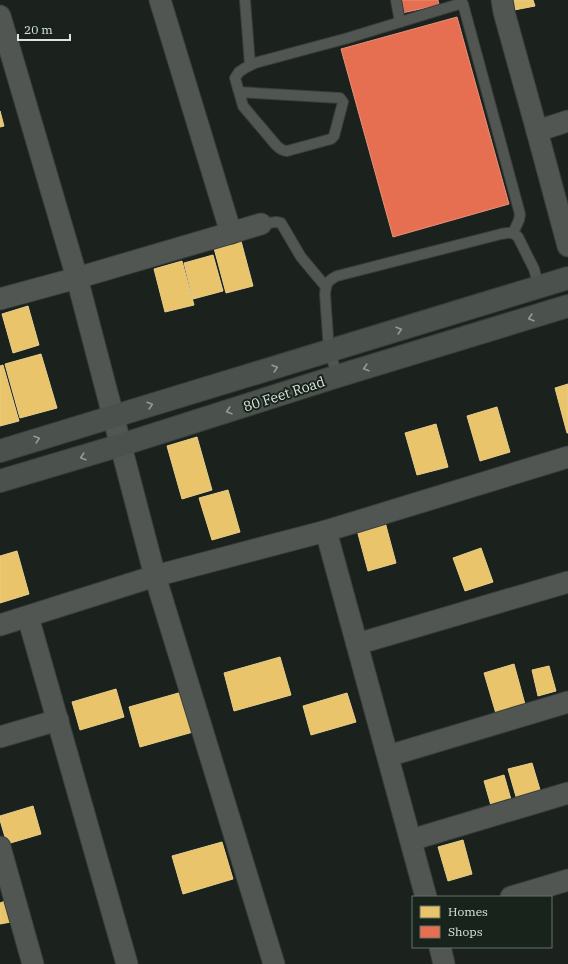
<svg xmlns="http://www.w3.org/2000/svg" width="568" height="964" font-family="'IBM Plex Serif',serif">
<style>
.homes{fill:#e9c46a;stroke:#e5ce8d}
.shops{fill:#e76f51;stroke:#e4927b}
.lines{fill:none;stroke-linecap:round;stroke-linejoin:round}
.service-casing{stroke:#393e3a;stroke-width:12}
.minor-casing{stroke:#393e3a;stroke-width:23}
.secondary-casing{stroke:#393e3a;stroke-width:24}
.service{stroke:#515652;stroke-width:10}
.minor{stroke:#515652;stroke-width:21}
.secondary{stroke:#4b514c;stroke-width:22}
.oneway{stroke:#949a95}
.labels{text-anchor:middle;dominant-baseline:central;stroke-width:4;stroke-linejoin:round;paint-order:stroke}
.street-label{font-size:14px;fill:#dce4de;stroke:#18241b}
</style>
<rect width="100%" height="100%" fill="#1b211c"/>
<g class="homes">
<path d="M502,0H533L535,6L504,12Z"/>
<path d="M0,111L4,126L0,127Z"/>
<path d="M241,241L253,286L226,293L214,248Z"/>
<path d="M213,255L223,291L193,299L184,263Z"/>
<path d="M182,261L194,305L165,312L154,269Z"/>
<path d="M28,306L39,345L13,353L2,314Z"/>
<path d="M41,354L57,408L20,418L5,364Z"/>
<path d="M3,365L19,421L0,426V366Z"/>
<path d="M568,384V433H567L555,388Z"/>
<path d="M497,407L510,452L480,461L467,416Z"/>
<path d="M436,424L448,467L417,475L405,433Z"/>
<path d="M197,437L212,490L182,499L167,446Z"/>
<path d="M228,490L240,532L212,540L199,498Z"/>
<path d="M385,522L396,563L368,571L357,530Z"/>
<path d="M481,548L493,582L465,591L453,558Z"/>
<path d="M17,551L29,594L0,603V556Z"/>
<path d="M280,657L291,695L234,711L224,673Z"/>
<path d="M514,664L526,708L497,717L484,673Z"/>
<path d="M549,666L556,691L538,696L532,670Z"/>
<path d="M116,689L124,717L80,730L72,702Z"/>
<path d="M182,692L193,732L140,747L129,707Z"/>
<path d="M347,693L356,722L311,735L303,706Z"/>
<path d="M532,763L541,793L517,800L508,769Z"/>
<path d="M504,775L512,803L492,809L484,781Z"/>
<path d="M33,806L41,834L7,844L0,820V816Z"/>
<path d="M463,840L472,874L448,881L438,847Z"/>
<path d="M222,842L233,879L183,894L172,856Z"/>
<path d="M5,901L11,922L0,924V903Z"/>
</g>
<g class="shops">
<path d="M399,0H438L439,5L402,13Z"/>
<path d="M457,17L509,204L393,237L341,49Z"/>
</g>
<g class="lines">
<g class="service-casing">
<g id="service">
<path d="M245,0L250,65"/>
<path d="M396,0L400,22"/>
<path d="M239,92L340,98L343,102L334,136L331,139L287,151C282,151 279,148 276,145L243,106L235,78L239,72L245,68L255,63L348,38L459,4H463L520,214L519,220L513,233"/>
<path d="M261,224L276,222L281,223L301,257L326,287"/>
<path d="M338,376L329,351L325,294C326,284 327,281 337,276L501,234L507,233H513L518,237L534,269L539,287"/>
</g>
</g>
<g class="minor-casing">
<g id="minor">
<path d="M160,0L231,233"/>
<path d="M502,0L504,12L537,131"/>
<path d="M0,16L77,278L155,576L274,964"/>
<path d="M568,121L537,131L568,246"/>
<path d="M0,299L77,278L261,224"/>
<path d="M326,531L426,897"/>
<path d="M28,617L127,964"/>
<path d="M0,625L155,576L326,531L568,457"/>
<path d="M357,644L568,582"/>
<path d="M0,737L58,720"/>
<path d="M388,756L568,702"/>
<path d="M411,840L568,793"/>
<path d="M0,847L33,964"/>
<path d="M511,897L568,880"/>
<path d="M440,947L444,964"/>
</g>
</g>
<g class="secondary-casing">
<g id="secondary">
<path d="M0,451L568,278"/>
<path d="M0,481L121,445L338,376L568,306"/>
</g>
</g>
<use href="#service" class="service"/>
<use href="#minor" class="minor"/>
<use href="#secondary" class="secondary"/>
</g>
<defs><path id="oneway-chevron" d="M-2-3.5L2.5 0L-2 3.5" fill="none" stroke-width="1.6" stroke-linecap="round" stroke-linejoin="round"/></defs>
<g class="oneway">
<use href="#oneway-chevron" transform="translate(531 318) rotate(163)"/>
<use href="#oneway-chevron" transform="translate(399 330) rotate(-17)"/>
<use href="#oneway-chevron" transform="translate(275 368) rotate(-17)"/>
<use href="#oneway-chevron" transform="translate(366 368) rotate(163)"/>
<use href="#oneway-chevron" transform="translate(150 405) rotate(-17)"/>
<use href="#oneway-chevron" transform="translate(229 411) rotate(162)"/>
<use href="#oneway-chevron" transform="translate(37 439) rotate(-17)"/>
<use href="#oneway-chevron" transform="translate(83 457) rotate(163)"/>
</g>
<g class="labels">
<g class="street-label">
<text transform="translate(284 394) rotate(-18)">80 Feet Road</text>
</g>
</g>
<rect x="412" y="896" width="140" height="52" fill="#18241b" stroke="#667169"/>
<rect x="420" y="906" width="20" height="12" fill="#e9c46a" stroke="#667169"/>
<text x="448" y="916" font-size="12" fill="#dce4de">Homes</text>
<rect x="420" y="926" width="20" height="12" fill="#e76f51" stroke="#667169"/>
<text x="448" y="936" font-size="12" fill="#dce4de">Shops</text>
<path d="M18 34v6h52v-6" fill="none" stroke="#dce4de" stroke-width="2"/>
<text x="24" y="34" font-size="12" fill="#dce4de" stroke="#18241b" stroke-width="3" paint-order="stroke">20 m</text>
</svg>
